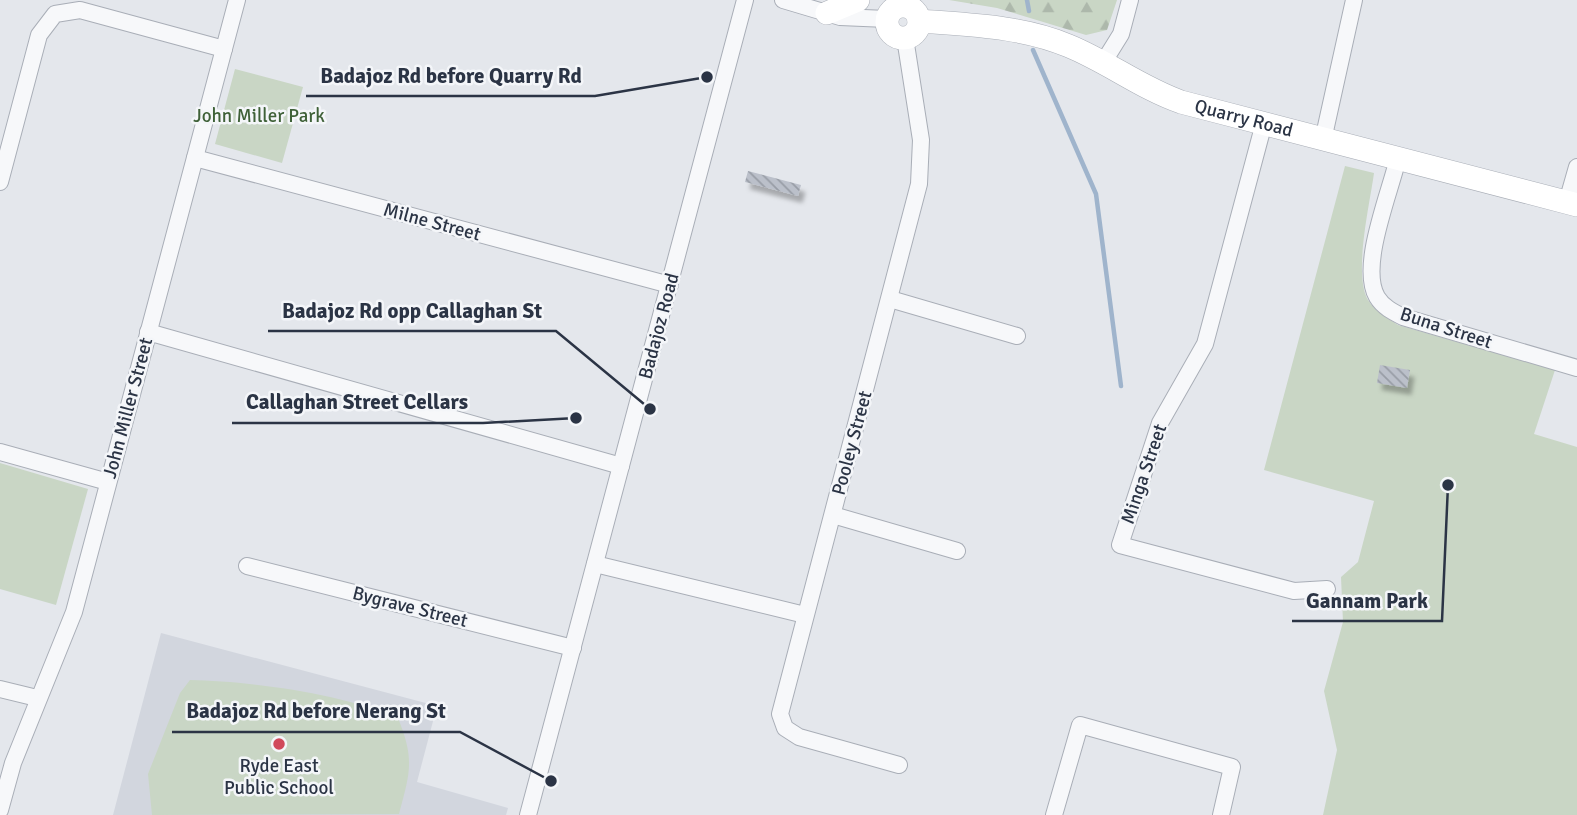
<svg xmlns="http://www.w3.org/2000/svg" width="1577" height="815" font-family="Signika,sans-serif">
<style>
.built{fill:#d2d6de}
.forest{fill:url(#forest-firs)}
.green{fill:#c9d6c5}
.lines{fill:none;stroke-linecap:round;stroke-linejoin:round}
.stream{stroke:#9fb4cc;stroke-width:4.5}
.building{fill:url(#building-back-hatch);filter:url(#shadow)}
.street-casing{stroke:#a9aeb7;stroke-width:18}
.secondary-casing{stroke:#a9aeb7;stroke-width:24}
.street{stroke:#f7f8fa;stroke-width:16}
.secondary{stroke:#fff;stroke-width:23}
.poi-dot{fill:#d1495b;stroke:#f4f6f9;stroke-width:2.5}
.labels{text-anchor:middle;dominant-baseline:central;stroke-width:5;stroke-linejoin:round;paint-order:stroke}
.park-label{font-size:19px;fill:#3f6138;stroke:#f4f6f9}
.street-label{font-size:19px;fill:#2b3445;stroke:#f4f6f9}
.poi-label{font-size:19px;fill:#2b3445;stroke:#f4f6f9}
.leader{fill:none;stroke:#2b3445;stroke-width:2.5}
.callout-dot{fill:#2b3445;stroke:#f4f6f9;stroke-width:2.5}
.callout-label{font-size:21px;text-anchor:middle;font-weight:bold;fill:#2b3445;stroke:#f4f6f9;stroke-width:5;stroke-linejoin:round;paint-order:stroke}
</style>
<defs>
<pattern id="forest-firs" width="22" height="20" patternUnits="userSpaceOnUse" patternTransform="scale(1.75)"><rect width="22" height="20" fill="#c9d6c5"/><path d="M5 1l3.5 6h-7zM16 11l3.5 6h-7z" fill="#adb8ab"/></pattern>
<pattern id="building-back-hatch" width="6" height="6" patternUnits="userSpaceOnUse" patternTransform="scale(1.75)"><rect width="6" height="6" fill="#bbc0ca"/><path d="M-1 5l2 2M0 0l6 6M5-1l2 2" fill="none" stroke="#989da6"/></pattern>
<filter id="shadow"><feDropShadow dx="4.5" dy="7" stdDeviation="2" flood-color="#0004"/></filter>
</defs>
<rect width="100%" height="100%" fill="#e4e7ec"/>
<path class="built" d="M161,633L437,706L417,782L508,808L506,815H113Z"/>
<path class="forest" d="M949,0H1117L1107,30L1086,35L997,8Z"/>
<g class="green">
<path d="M235,69L303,87L282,163L215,144Z"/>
<path d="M1345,166L1374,173C1370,203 1353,275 1368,300C1375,311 1387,318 1398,325L1555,370L1534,434L1577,447V815H1323L1337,750L1324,691L1343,622L1341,577L1358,562L1374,501L1264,470Z"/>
<path d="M0,463L88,489L56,605L0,589Z"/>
<path d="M190,680C250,681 344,694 398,718C415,760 410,772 399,814L152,815L148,774L180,693Z"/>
</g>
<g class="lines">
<g class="stream">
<path d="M1027,0L1029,11"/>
<path d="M1033,50L1096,194L1121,386"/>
</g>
</g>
<g class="building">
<path d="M748,171L801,185L798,196L745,182Z"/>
<path d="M1380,365L1410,370L1407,388L1377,383Z"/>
</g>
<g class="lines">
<g class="street-casing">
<g id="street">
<path d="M783,0L840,17L887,19"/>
<path d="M1103,63L1121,34L1130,0"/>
<path d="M1264,123L1205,344L1160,423L1120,545L1294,591L1327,589"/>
<path d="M1323,140L1354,0"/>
<path d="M195,158L670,285"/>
<path d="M1398,158C1390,193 1359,266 1377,297C1383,307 1393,312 1403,317L1577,368"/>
<path d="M0,182L39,35L55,14L80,10L224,49"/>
<path d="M1567,202L1577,167"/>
<path d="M890,299L1017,336"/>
<path d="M148,332L621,466"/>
<path d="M0,452L108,482"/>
<path d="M833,515L957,551"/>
<path d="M595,564L805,615"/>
<path d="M247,566L573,648"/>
<path d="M0,689L37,698"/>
<path d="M899,765L799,737L785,728L780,714L919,184L921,140L905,38"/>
<path d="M0,810L13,763L74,612L237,0"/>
<path d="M528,815L745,0"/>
<path d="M1054,815L1080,725L1232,767L1221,815"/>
</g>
</g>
<g class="secondary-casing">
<g id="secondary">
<circle cx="903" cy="22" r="16"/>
<path d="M827,13L858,0"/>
<path id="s1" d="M919,21C969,25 1022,26 1069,46C1108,62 1141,88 1181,102L1577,205"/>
</g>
</g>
<use href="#street" class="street"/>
<use href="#secondary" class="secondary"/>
</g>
<circle class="poi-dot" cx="279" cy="744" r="7"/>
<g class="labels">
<g class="park-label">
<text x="259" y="116">John Miller Park</text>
</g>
<g class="street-label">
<text stroke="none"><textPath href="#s1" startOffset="343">Quarry Road</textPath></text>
<text transform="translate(432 222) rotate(15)">Milne Street</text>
<text transform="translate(659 326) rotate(-75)">Badajoz Road</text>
<text transform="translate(1446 328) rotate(18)">Buna Street</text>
<text transform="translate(128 408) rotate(-75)">John Miller Street</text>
<text transform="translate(852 443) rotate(-75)">Pooley Street</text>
<text transform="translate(1144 474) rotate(-71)">Minga Street</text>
<text transform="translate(410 607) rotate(14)">Bygrave Street</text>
</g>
<g class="poi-label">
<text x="279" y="766">Ryde East<tspan x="279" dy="22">Public School</tspan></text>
</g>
</g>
<path class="leader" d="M707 77L595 96H306M650 409L556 331H268M576 418L483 423H232M1448 485L1442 621H1292M551 781L460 732H172"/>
<g class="callout-dot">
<circle cx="707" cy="77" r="7"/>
<circle cx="650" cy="409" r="7"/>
<circle cx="576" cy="418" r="7"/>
<circle cx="1448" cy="485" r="7"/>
<circle cx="551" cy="781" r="7"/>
</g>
<g class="callout-label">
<text x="451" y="83">Badajoz Rd before Quarry Rd</text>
<text x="412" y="318">Badajoz Rd opp Callaghan St</text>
<text x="357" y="409">Callaghan Street Cellars</text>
<text x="1367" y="608">Gannam Park</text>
<text x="316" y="718">Badajoz Rd before Nerang St</text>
</g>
</svg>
